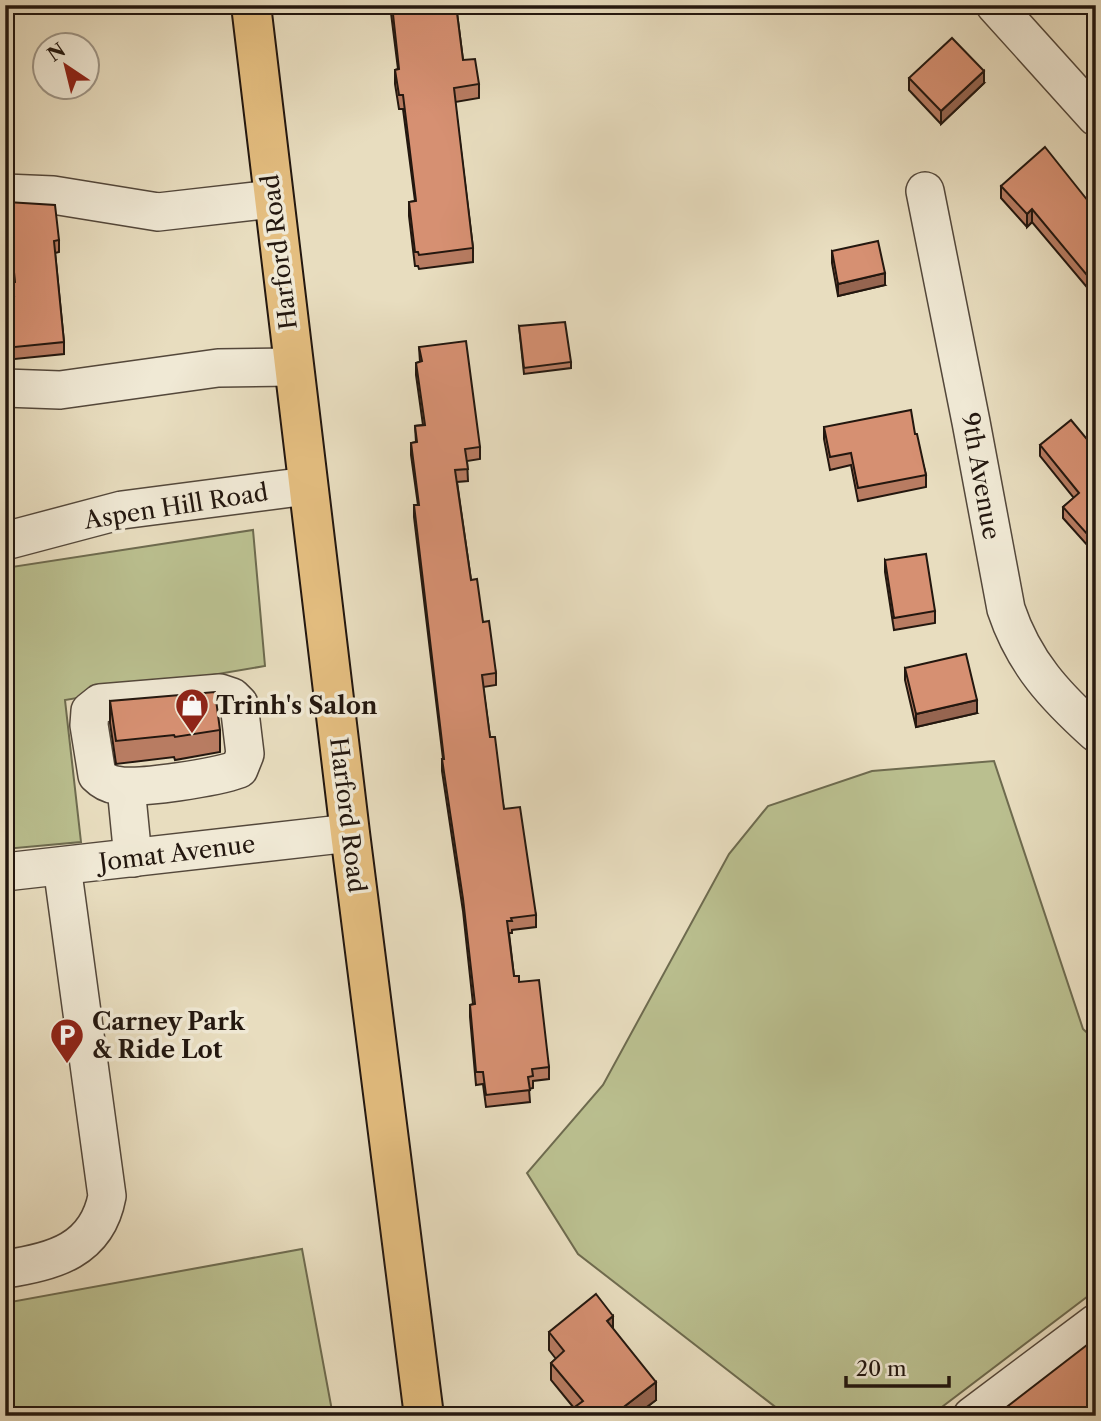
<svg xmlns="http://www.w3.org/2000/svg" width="1101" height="1421" font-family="'Libre Caslon Text',serif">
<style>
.green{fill:#babf8f;stroke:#6e6b4f;stroke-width:2}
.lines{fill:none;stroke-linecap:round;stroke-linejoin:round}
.minor-casing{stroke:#54483b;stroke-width:40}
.major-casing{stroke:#23170f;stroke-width:42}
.minor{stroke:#f0e9d5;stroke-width:37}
.major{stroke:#e4be80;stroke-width:38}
.wall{fill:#b87c62;stroke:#23170f;stroke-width:2}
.shaded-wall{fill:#966550;stroke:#23170f;stroke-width:2}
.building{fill:#d69072;stroke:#23170f;stroke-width:2}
.labels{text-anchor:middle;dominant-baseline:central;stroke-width:7;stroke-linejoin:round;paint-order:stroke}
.street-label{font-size:24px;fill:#23170f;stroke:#f0e9d5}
.poi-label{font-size:24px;font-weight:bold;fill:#23170f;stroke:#f0e9d5;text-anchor:start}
</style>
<rect width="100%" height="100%" fill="#e8ddbf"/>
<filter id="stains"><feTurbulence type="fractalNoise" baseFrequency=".00286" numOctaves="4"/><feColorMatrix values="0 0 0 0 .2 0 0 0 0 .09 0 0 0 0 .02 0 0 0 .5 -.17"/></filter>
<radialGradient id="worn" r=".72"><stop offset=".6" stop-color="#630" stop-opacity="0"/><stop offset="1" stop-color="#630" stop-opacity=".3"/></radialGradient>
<g class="green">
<path d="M253,530L265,666L65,700L81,842L5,849V568Z"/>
<path d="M994,761L1083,1029L1096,1041V1290L930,1416H787L578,1254L527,1173L603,1085L729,854L768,806L872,771Z"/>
<path d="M302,1249L333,1416H5V1303Z"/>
</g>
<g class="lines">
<g class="minor-casing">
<g id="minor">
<path d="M995,5L1096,117"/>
<path d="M925,191L971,422L1006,609C1024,663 1055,696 1096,733"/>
<path d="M5,193L53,195L158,212L272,199"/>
<path d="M5,388L60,390L218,368L292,367"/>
<path d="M5,541L122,510L307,486"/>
<path d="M220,693L232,697L239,704L245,754L239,769C217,777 139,790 116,785C108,784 103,781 97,775L89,725L90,711L100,703Z"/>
<path d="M126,787L133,858"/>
<path d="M5,872L350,833"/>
<path d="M5,1269C54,1262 97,1250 107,1196L62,866"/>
<path d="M972,1416L1096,1323"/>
</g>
</g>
<g class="major-casing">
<path id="major" d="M251,5L350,833L424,1416"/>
</g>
<use href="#minor" class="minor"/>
<use href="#major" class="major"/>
</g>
<g class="wall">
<path d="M390,5H456L463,60L479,84V98L455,102L473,248V262L419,269L418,266H415L409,216V202L415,201L403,109H399L395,84V70L398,69Z"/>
<path d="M1084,5H1096V18Z"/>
<path d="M909,78L984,83L941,124L909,90Z"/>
<path d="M1001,186L1096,211V298L1032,222L1027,227L1001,198Z"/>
<path d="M7,202L59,240V252L55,253L64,342V354L5,360V296H13L12,283L14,282L7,214Z"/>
<path d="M832,251L885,285L838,296L832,263Z"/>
<path d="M1096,313V328L1094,326V314Z"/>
<path d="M519,326L571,362V368L524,374Z"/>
<path d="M419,347L480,447V459L467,461L468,481L457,482L471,580L496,673V685L483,687L490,737L504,809L536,915V927L512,930V933H509L514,976L519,982L549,1067V1079L533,1081V1088L529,1089L530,1102L486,1107L483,1084L476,1085L470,1017V1005L473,1004L463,911L442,771V759H443L414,517V505H418L411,455V443L416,442L415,426L423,425L416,375V363L420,362Z"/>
<path d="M824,427L915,434L926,475V487L858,501L851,465L830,470L824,439Z"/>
<path d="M1040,445L1096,450V555L1063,518V507L1074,498L1040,456Z"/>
<path d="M885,560L935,611V623L894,630L885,572Z"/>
<path d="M905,668L977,713L916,727L905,680Z"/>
<path d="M110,701L220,730V752L175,760L174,757L116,764L110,723Z"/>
<path d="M613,1329L656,1400L635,1416H572V1409L574,1408L551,1380V1363L556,1359L549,1350V1332Z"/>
</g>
<g class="shaded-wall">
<path d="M984,71V83L941,124V111Z"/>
<path d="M1032,209V222L1027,227V214Z"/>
<path d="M885,273V285L838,296V284Z"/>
<path d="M977,700V713L916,727V714Z"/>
<path d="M613,1316V1333L607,1321Z"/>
<path d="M656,1382V1400L635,1416H612Z"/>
</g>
<g class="building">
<path d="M392,5H456L463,60L475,59L479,84L454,88L473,248L419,255L418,252H415L409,202L416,201L403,95H399L395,70L399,69Z"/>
<path d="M952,38L984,71L941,111L909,78Z"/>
<path d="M1045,147L1096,211V286L1032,209L1027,214L1001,186Z"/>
<path d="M7,202L55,205L59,240L54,241L64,342L5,348V296H14L12,283L15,282Z"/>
<path d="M878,241L885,273L838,284L832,251Z"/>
<path d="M565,322L571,362L524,368L519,326Z"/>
<path d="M466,341L480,447L465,449L468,469L455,470L471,580L477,579L483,622L489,621L496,673L482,675L490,737H495L504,809L520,807L536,915L511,918L512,921H507L514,976H519V982L539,980L549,1067L532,1069L533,1076L528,1077L530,1090L486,1095L483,1072H476L470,1005L475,1004L463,899L442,759H444L414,505H419L411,443L417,442L415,426L425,425L416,363L422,361L419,347Z"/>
<path d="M911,410L915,434H917L926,475L858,488L851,453L830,457L824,427Z"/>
<path d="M1071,420L1096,450V544L1063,507L1079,493L1040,445Z"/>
<path d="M926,554L935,611L894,618L885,560Z"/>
<path d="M966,654L977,700L916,714L905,668Z"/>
<path d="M215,692L220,730L175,737L174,735L116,741L110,701Z"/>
<path d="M596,1294L613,1316L607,1321L656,1382L612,1416H577L572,1409L583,1401L551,1363L564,1351L549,1332Z"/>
<path d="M1096,1338V1416H995Z"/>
</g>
<defs>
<g id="shop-pin" transform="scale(1.75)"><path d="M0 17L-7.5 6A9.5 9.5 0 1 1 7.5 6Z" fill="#8f2418" stroke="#f0e9d5"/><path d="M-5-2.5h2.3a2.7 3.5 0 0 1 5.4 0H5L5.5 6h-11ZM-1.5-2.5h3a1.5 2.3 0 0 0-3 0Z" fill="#fff"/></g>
<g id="parking-pin" transform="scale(1.75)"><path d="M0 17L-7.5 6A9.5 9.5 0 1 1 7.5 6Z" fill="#8f2418" stroke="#f0e9d5"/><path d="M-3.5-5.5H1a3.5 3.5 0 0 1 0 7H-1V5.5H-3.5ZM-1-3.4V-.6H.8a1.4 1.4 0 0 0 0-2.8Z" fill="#fff"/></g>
</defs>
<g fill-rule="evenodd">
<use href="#shop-pin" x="192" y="705"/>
<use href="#parking-pin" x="67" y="1035"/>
</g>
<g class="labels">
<g class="street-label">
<text transform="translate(279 252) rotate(-97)">Harford Road</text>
<text transform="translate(981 476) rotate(80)">9th Avenue</text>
<text transform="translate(176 506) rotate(-9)">Aspen Hill Road</text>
<text transform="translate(348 815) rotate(83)">Harford Road</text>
<text transform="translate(177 853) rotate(-7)">Jomat Avenue</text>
</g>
<g class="poi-label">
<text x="216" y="705">Trinh's Salon</text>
<text x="92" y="1021">Carney Park<tspan x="92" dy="28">&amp; Ride Lot</tspan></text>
</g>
</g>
<rect width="1101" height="1421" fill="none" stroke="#e8ddbf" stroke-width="28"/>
<rect x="7" y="7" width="1087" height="1407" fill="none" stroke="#23170f" stroke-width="3.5"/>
<rect x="14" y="14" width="1073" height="1393" fill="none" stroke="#23170f" stroke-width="2"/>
<g transform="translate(66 66) rotate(325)"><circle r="33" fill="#f0e9d5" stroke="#9e9586" stroke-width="2"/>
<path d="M0-5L12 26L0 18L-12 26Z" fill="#8f2418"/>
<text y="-10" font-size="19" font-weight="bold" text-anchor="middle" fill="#23170f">N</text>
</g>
<path d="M846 1376v10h103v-10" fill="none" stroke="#23170f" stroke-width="3.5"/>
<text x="856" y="1376" font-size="21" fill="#23170f" stroke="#f0e9d5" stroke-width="5" paint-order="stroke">20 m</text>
<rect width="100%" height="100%" filter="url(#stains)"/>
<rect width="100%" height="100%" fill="url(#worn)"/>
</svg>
